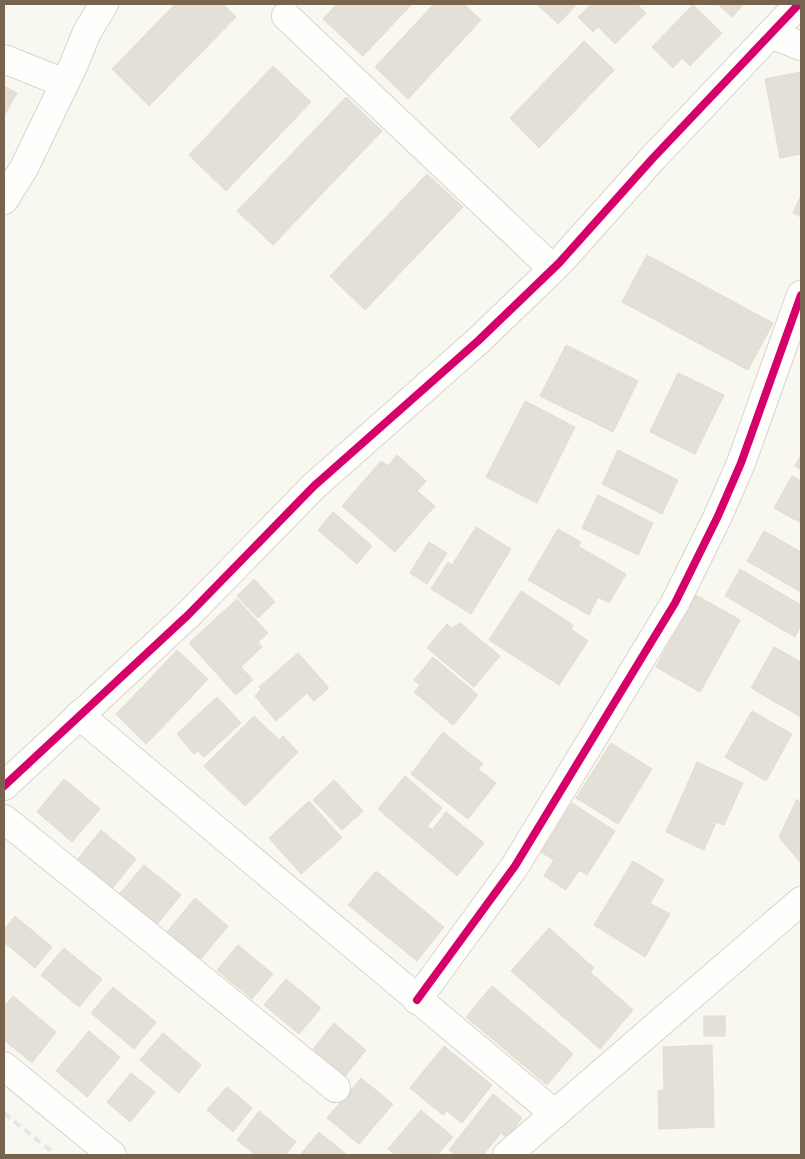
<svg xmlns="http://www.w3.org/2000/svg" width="805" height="1159" font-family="'Asap Condensed',sans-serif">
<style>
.building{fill:#e5e0d7;stroke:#e2dcd2}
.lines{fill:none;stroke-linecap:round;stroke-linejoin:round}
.minor-casing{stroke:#d8d4ce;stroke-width:30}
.minor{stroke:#fefefd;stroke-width:28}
.rail{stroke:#e7e4e7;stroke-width:4;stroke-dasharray:8 5;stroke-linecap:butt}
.cycleway-casing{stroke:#fffcf3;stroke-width:11}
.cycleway{stroke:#d6006c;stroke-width:8}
</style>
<rect width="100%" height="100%" fill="#f8f7f0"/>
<g class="building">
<path d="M175,4H223L236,17L149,106L112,69Z"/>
<path d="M337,4H412L363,56L323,19Z"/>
<path d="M434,4H464L481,20L408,99L375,67Z"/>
<path d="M537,4H577L558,24Z"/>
<path d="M592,4H637L646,13L615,44L598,27L593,32L578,17Z"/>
<path d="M718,4H744L732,17Z"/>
<path d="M693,5L722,33L690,66L682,58L673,68L652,47Z"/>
<path d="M584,41L614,70L539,148L510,118Z"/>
<path d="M273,66L311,102L226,191L189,155Z"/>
<path d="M800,72L801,154L780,158L765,79Z"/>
<path d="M4,86L17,93L5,114L4,113Z"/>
<path d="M346,97L382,131L273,245L237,211Z"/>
<path d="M427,174L463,207L365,310L330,276Z"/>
<path d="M801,195V217L793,213Z"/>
<path d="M647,255L773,323L748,370L622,302Z"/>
<path d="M566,345L638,381L613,432L540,396Z"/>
<path d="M678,373L724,395L695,454L650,432Z"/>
<path d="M525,401L575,427L537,503L486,477Z"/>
<path d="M618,450L678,480L662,514L602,484Z"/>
<path d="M397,455L426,481L417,491L435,506L395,552L342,506L381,461L388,466Z"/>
<path d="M801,455V470L795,466Z"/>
<path d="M792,476L801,481V523L774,508Z"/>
<path d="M598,495L653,523L638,555L582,528Z"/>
<path d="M333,512L372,546L357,564L318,530Z"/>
<path d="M476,527L511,549L471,614L431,589L448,562L452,565Z"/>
<path d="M558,529L581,542L578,546L626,574L609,603L598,597L589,615L528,580Z"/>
<path d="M764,531L801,552V592L747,561Z"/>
<path d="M429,542L447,553L427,584L410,573Z"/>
<path d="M740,569L801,605V625L795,637L725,596Z"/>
<path d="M254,579L275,602L258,618L237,596Z"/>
<path d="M521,591L573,625L571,629L588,641L559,685L489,640Z"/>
<path d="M696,595L740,620L700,692L656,667Z"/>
<path d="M237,599L268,633L258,642L262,647L241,667L253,680L236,695L189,643Z"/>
<path d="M460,623L500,656L474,687L427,648L447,624L452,628Z"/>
<path d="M774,647L801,662V717L751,688Z"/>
<path d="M177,650L208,679L178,711L147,682Z"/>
<path d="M298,653L329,688L314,701L307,693L276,721L255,696L261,689L259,687Z"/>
<path d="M433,657L478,695L453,725L414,692L420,685L414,680Z"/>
<path d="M147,682L178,711L146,744L116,714Z"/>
<path d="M217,697L241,723L204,757L198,751L194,754L177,734Z"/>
<path d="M752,711L792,734L766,781L725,757Z"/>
<path d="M254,716L279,740L283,736L298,752L245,806L204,766Z"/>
<path d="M443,732L483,764L478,769L496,783L468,819L411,774Z"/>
<path d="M611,743L652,769L618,824L576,798Z"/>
<path d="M697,762L743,783L724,825L716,822L704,850L666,832Z"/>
<path d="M405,776L442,808L427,826L432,830L446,812L484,843L457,876L378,809Z"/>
<path d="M64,779L100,809L72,842L37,812Z"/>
<path d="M334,780L363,811L342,830L313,800Z"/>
<path d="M797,799L801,804L800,862L779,837Z"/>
<path d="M309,801L342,838L301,874L269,838Z"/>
<path d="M572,803L615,831L587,875L579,870L566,890L544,876L554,860L541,852Z"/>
<path d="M101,830L136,859L112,889L77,860Z"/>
<path d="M633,861L664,880L650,903L670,914L645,957L594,925Z"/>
<path d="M144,865L181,895L154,928L117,897Z"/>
<path d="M376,871L444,927L417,961L348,905Z"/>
<path d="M195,898L228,926L200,960L166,933Z"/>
<path d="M15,916L52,947L35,968L4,942V930Z"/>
<path d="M549,928L594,968L590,972L633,1010L600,1049L511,971Z"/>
<path d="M238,945L273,974L252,999L217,970Z"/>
<path d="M64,948L102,979L79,1007L41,975Z"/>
<path d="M286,979L321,1008L299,1034L264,1005Z"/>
<path d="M492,986L573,1054L547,1085L466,1017Z"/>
<path d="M113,987L156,1022L134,1049L91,1013Z"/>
<path d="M13,996L56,1032L32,1063L4,1040V1007Z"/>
<rect x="704" y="1016" width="21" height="20"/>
<path d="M334,1023L366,1050L343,1079L311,1052Z"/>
<path d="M89,1031L120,1057L87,1097L56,1071Z"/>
<path d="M163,1033L201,1065L179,1093L140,1060Z"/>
<path d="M712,1045L714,1127L659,1129L658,1091L664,1090L663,1047Z"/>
<path d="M444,1046L492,1085L462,1123L447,1111L443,1115L410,1088Z"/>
<path d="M131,1073L155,1092L130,1122L107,1102Z"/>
<path d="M361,1078L393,1104L359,1144L327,1118Z"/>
<path d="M227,1087L252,1108L233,1132L207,1110Z"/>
<path d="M493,1094L522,1118L507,1138L501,1133L483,1155H456L449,1150Z"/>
<path d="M421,1110L453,1137L437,1155H396L388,1149Z"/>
<path d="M259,1111L296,1142L285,1155H256L237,1140Z"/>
<path d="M319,1132L347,1155H300Z"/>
</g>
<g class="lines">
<g class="minor-casing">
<g id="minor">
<path d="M286,16L553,269"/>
<path d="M771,34L801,46"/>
<path d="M4,59L64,83"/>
<path d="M4,200L24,168L74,64L87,32L104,4"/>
<path d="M79,715L555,1114"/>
<path d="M4,786L188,615L314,486L479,340L559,263L653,158L799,4"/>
<path d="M4,819L336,1088"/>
<path d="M417,1000L515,866L675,603L718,516L741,463L801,295"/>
<path d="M4,1066L112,1155"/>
<path d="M507,1155L801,901"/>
</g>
</g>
<use href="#minor" class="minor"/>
<path class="rail" d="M4,1113L56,1155"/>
<g class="cycleway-casing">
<g id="cycleway">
<path d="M4,786L188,615L314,486L479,340L559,263L653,158L799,4"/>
<path d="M417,1000L515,866L675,603L718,516L741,463L801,295"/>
</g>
</g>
<use href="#cycleway" class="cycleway"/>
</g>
<rect width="805" height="1159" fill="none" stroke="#78644e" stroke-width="10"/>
</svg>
